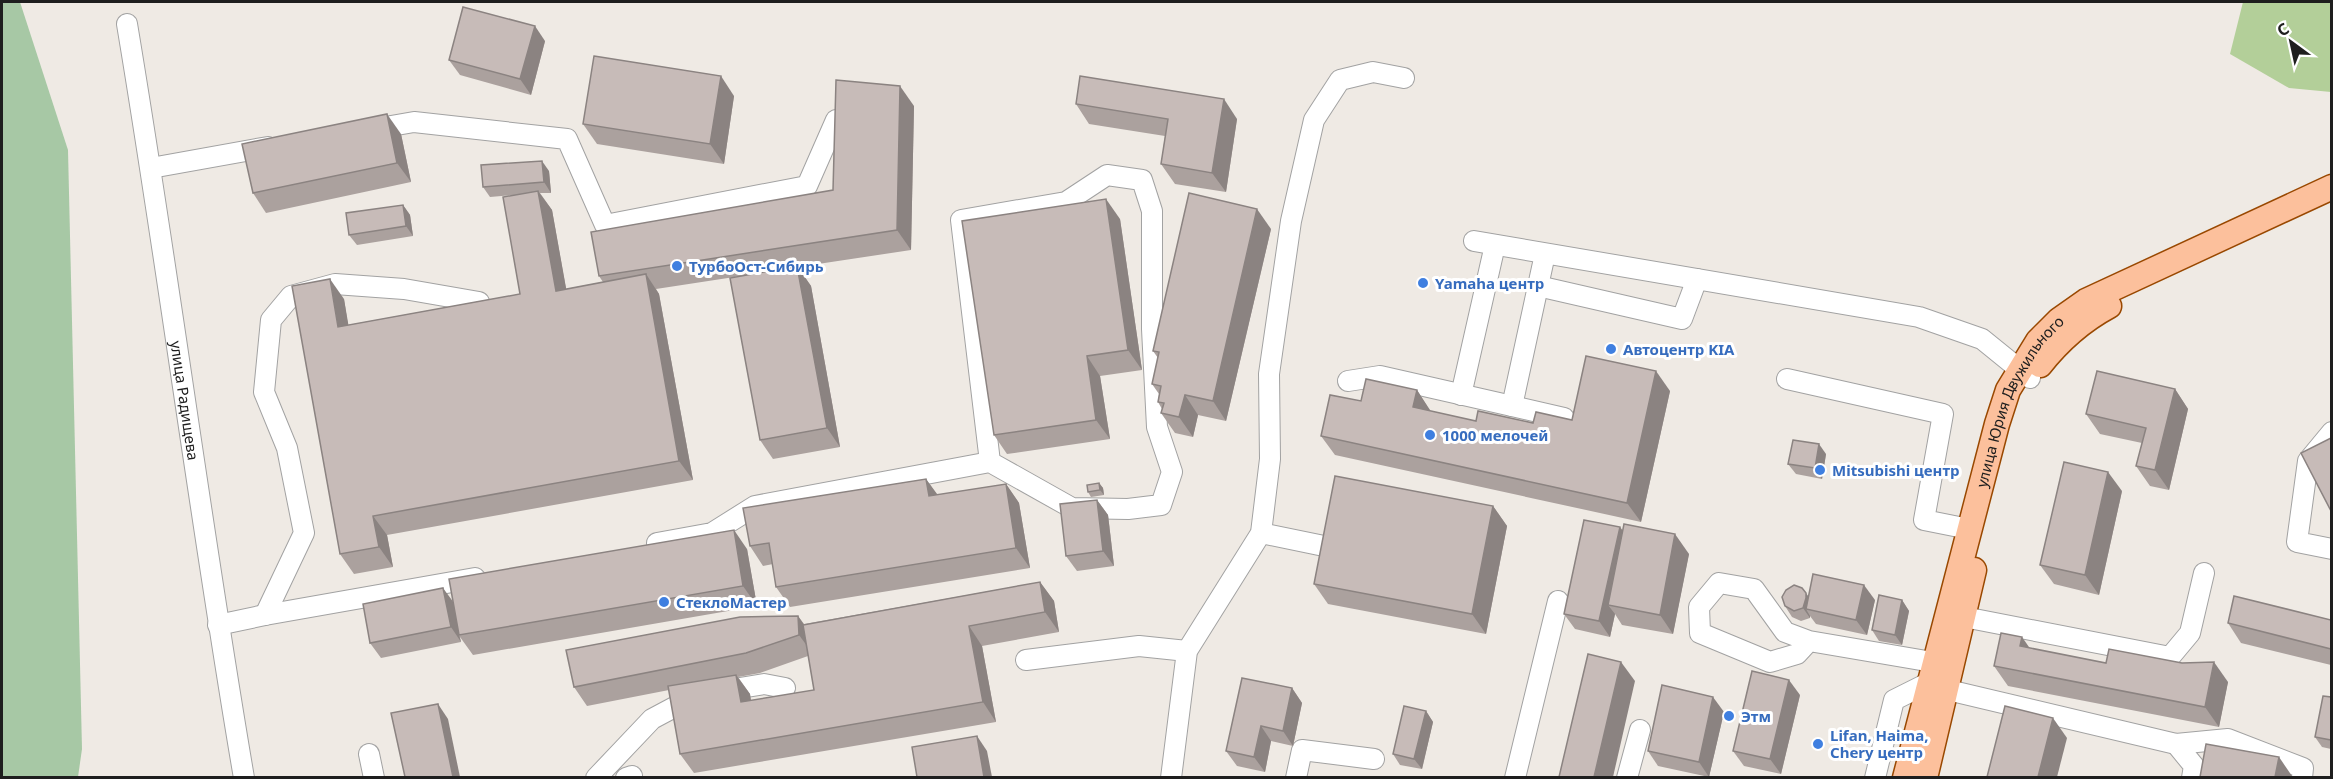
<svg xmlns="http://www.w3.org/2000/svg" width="2333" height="779" font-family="'Noto Sans',sans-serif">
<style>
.forest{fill:#b3cf99}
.cemetery{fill:#a7c8a5}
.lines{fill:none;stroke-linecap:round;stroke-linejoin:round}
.minor-casing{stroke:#a2a2a2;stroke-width:22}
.major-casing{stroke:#994800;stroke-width:27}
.minor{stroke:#fff;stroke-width:20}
.major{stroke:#fcc09c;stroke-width:24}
.wall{fill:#aba19e;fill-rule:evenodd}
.shaded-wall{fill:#8b8381}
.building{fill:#c7bbb8;stroke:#8b8381;stroke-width:1.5}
.shop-dot{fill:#3f7fe0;stroke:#fff;stroke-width:2}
.labels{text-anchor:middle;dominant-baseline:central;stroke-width:6;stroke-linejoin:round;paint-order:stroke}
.shop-label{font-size:15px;font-weight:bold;fill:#366cbe;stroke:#fff;text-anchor:start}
.street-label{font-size:15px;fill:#1e1e1e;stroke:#fff}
</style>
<rect width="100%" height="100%" fill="#efeae4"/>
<path class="forest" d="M2243,2H2331V92L2289,88L2230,54Z"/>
<path class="cemetery" d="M2,2H20L68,150L82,749L78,777H2Z"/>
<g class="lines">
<g class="minor-casing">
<g id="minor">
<path id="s1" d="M127,24C169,275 201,527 244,778"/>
<path d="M368,130L414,122L567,139L605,225L807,186L836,120"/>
<path d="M151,168L268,147"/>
<path d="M1474,241L1919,317L1982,339L2030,378"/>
<path d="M1545,254L1512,406L1564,418"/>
<path d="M1538,286L1682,319L1697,279"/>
<path d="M1787,379L1943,414L1924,520L1969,529"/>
<path d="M1348,381L1380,376L1512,406"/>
<path d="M1461,395L1495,245"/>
<path d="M2332,432L2308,461L2297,542L2332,549"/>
<path d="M1261,533L1324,546"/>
<path d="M657,543L712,533L755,506L990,462L961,220L1066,202L1107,175L1142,180L1152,211V329L1157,427L1172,472L1161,505L1128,509L1072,508L990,462"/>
<path d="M265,615L304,533L287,448L264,392L271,320L291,296L335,284L404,289L479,302"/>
<path d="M1964,617L2170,657L2190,633L2204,573"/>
<path d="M218,625L265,615L475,578"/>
<path d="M1809,641L1785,632L1754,589L1719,583L1699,607L1700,633L1770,662L1797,654L1809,641L1950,665"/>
<path d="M1026,660L1139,646L1187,651"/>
<path d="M1948,690L2176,744L2228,739L2303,768L2302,778"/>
<path d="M2176,744L2194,766L2192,778"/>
<path d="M369,754L374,778"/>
<path d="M596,778L652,719L697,695L764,684L785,688"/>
<path d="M626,778L632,776"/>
<path d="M1171,778L1187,651L1261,533L1270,459L1269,374L1291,221L1314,120L1340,80L1373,72L1404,78"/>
<path d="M1296,778L1302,750L1374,759"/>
<path d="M1515,778L1558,601"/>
<path d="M1627,778L1640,730"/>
<path d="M1875,778L1894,700L1928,683"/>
</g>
</g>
<g class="major-casing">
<g id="major">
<path d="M2040,365C2059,341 2083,320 2109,306"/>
<path id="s2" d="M1905,778L1997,424L2008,390L2038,341L2059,320L2086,301L2332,187"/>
<path d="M1925,778L1974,570"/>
</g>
</g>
<use href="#minor" class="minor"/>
<use href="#major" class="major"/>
</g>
<g class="wall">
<path d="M545,41L531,95L460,75L449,60Z"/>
<path d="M734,96L724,164L597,144L583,124Z"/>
<path d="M1076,104L1237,119L1226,192L1175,184L1161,164L1165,136L1089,124Z"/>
<path d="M914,106L911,250L798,267L811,286L840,447L773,459L760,440L754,274L656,289L659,294L693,480L387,535L393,567L354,574L340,554L344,299L348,325L520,294L512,195L490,197L483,187L549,171L551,193H540L552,210L566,289L603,282L599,276L833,190Z"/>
<path d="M401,134L411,182L266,213L253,193Z"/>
<path d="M403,205L410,215L413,236L357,245L349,235Z"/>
<path d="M1120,219L1142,370L1100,376L1110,439L1007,454L994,435Z"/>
<path d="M1271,229L1226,421L1198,415L1193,437L1175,433L1161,413L1162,409L1158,402L1159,394L1152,384L1158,358L1153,351Z"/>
<path d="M2175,389L2188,409L2169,490L2150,486L2136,466L2142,443L2100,434L2086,414Z"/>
<path d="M1417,390L1430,411L1476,421L1533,423L1572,420L1670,391L1641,522L1335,455L1321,436L1361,401Z"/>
<path d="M1826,454L1822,479L1796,474L1788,464Z"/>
<path d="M926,479L937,495L1006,484L1019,503L1030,568L790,607L776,587L773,564L763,566L750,546Z"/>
<path d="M1099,483L1103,488L1104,495L1091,497L1088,492Z"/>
<path d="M2122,491L2099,595L2054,584L2040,565Z"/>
<path d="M1097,500L1108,515L1114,566L1077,571L1066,556Z"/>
<path d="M1493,506L1507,526L1486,634L1328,604L1314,584Z"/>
<path d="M1620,527L1623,531L1689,554L1673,634L1622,625L1615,614L1610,637L1575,629L1564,614Z"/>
<path d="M747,549L757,606L473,655L460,637L461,642L381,658L370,643Z"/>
<path d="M1040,582L1054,601L1059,632L982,646L996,722L694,773L680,754L669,690L587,706L574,687L798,616L804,624ZM808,656L814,690L751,701L750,694L738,677L760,673Z"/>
<path d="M1808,597L1875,600L1867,635L1816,624L1810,616V618L1801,621L1792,617L1785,606Z"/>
<path d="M1902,600L1909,611L1902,645L1879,641L1872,630Z"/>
<path d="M2331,620V665L2241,643L2228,623Z"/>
<path d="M2030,648L2106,663L2228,682L2219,727L2008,686L1994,666Z"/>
<path d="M1292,688L1302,703L1293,746L1271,741L1265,772L1237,766L1226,751Z"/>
<path d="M1800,695L1781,774L1744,766L1733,751Z"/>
<path d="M2331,697V749L2322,747L2315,737Z"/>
<path d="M1426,711L1433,722L1422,769L1400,765L1393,754Z"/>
<path d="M1724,712L1709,777L1658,766L1648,751Z"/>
</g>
<g class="shaded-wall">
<path d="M535,26L545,41L531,95L520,79Z"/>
<path d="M721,76L734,96L724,164L710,144Z"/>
<path d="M900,86L914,106L911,250L897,230Z"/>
<path d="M1224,99L1237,119L1226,192L1212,173Z"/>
<path d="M387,114L401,134L411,182L397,163Z"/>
<path d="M542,161L549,171L551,193L544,182Z"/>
<path d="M538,191L552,210L570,310L556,291Z"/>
<path d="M1106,199L1120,219L1142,370L1128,350Z"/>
<path d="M403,205L410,215L413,236L406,226Z"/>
<path d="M1257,209L1271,229L1226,421L1213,401Z"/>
<path d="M797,266L811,286L840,447L827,428Z"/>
<path d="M646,274L659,294L693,480L679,461Z"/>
<path d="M330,279L344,299L352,346L338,327Z"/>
<path d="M1087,356L1100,376L1110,439L1096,420Z"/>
<path d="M1656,371L1670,391L1641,522L1627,503Z"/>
<path d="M2175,389L2188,409L2169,490L2155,470Z"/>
<path d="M1417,390L1430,410L1427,426L1413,407Z"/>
<path d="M1185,395L1198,415L1193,437L1179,417Z"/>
<path d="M1819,444L1826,454L1822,479L1815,468Z"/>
<path d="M2108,472L2122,491L2099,595L2085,575Z"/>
<path d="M926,479L940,498L929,496Z"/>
<path d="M1099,483L1103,488L1104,495L1100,490Z"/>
<path d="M1006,484L1019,503L1030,568L1016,548Z"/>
<path d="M1097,500L1108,515L1114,566L1103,551Z"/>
<path d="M1493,506L1507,526L1486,634L1472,614Z"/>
<path d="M373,516L387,535L393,567L379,547Z"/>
<path d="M1620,527L1630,542L1608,605L1615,614L1610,637L1599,621Z"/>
<path d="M734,530L747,549L757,606L743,586Z"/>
<path d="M1675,534L1689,554L1673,634L1660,615Z"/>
<path d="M1040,582L1054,601L1059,632L1045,612Z"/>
<path d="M1864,585L1875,600L1867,635L1856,620Z"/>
<path d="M443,588L454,603L459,635L461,642L451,627Z"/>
<path d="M1806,593L1813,603L1806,609L1810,616V618L1803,608Z"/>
<path d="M1902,600L1909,611L1902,645L1895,635Z"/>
<path d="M798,616L811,635L813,654L799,635Z"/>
<path d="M969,626L982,646L996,722L983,702Z"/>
<path d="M2022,637L2036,657L2020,646Z"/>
<path d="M1621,662L1635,681L1613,777H1594Z"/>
<path d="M2214,662L2228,682L2219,727L2205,707Z"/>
<path d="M736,675L750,694L754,722L741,702Z"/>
<path d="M1789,680L1800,695L1781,774L1770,759Z"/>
<path d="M1292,688L1302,703L1293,746L1283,731Z"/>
<path d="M1713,697L1724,712L1709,777L1699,762Z"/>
<path d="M438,704L448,719L460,777H453Z"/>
<path d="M1426,711L1433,722L1422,769L1414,759Z"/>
<path d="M2053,718L2067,738L2057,777H2038Z"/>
<path d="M1261,726L1271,741L1265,772L1254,757Z"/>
<path d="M977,736L987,751L992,777H984Z"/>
<path d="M2279,757L2292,776V777H2275Z"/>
</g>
<g class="building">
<path d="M463,7L535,26L520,79L449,60Z"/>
<path d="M594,56L721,76L710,144L583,124Z"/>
<path d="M1080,76L1224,99L1212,173L1161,164L1168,119L1076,104Z"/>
<path d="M836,80L900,86L897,230L599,276L591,232L833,190Z"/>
<path d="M387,114L397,163L253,193L242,144Z"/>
<path d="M542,161L544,182L483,187L481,165Z"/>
<path d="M538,191L556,291L646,274L679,461L373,516L379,547L340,554L292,286L330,279L338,327L520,294L503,197Z"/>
<path d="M1189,193L1257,209L1213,401L1185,395L1179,417L1161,413L1164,403L1158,402L1161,386L1152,384L1159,352L1153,351Z"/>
<path d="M1106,199L1128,350L1087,356L1096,420L994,435L962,221Z"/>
<path d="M403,205L406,226L349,235L346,213Z"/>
<path d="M797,266L827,428L760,440L730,278Z"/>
<path d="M1586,356L1656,371L1627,503L1321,436L1330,395L1361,401L1366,379L1417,390L1413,407L1476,421L1478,411L1533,423L1536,412L1572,420Z"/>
<path d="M2097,371L2175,389L2155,470L2136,466L2146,428L2086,414Z"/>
<path d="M2331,438V511L2301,453Z"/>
<path d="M1793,440L1819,444L1815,468L1788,464Z"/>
<path d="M2064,462L2108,472L2085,575L2040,565Z"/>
<path d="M1335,476L1493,506L1472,614L1314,584Z"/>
<path d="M926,479L929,496L1006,484L1016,548L776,587L769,543L750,546L743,508Z"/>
<path d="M1099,483L1100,490L1088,492L1087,485Z"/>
<path d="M1097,500L1103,551L1066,556L1060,504Z"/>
<path d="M1584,520L1620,527L1599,621L1564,614Z"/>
<path d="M1624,524L1675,534L1660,615L1608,605Z"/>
<path d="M734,530L743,586L459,635L449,579Z"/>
<path d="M1813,574L1864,585L1856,620L1806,609Z"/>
<path d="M1040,582L1045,612L969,626L983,702L680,754L668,686L736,675L741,702L814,690L803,625Z"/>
<path d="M1794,585L1802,588L1806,593V598L1803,608L1794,611L1785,606L1782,597L1786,590Z"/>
<path d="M443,588L451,627L370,643L363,604Z"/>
<path d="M1879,595L1902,600L1895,635L1872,630Z"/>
<path d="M2234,596L2331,620V649L2228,623Z"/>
<path d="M798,616L799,635L746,653L574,687L566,650L740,617Z"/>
<path d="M2001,633L2022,637L2020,646L2106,663L2109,649L2182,663L2214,662L2205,707L1994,666Z"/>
<path d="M1588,654L1621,662L1594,777H1559Z"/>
<path d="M1752,671L1789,680L1770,759L1733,751Z"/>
<path d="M1242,678L1292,688L1283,731L1261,726L1254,757L1226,751Z"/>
<path d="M1662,685L1713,697L1699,762L1648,751Z"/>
<path d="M2323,696L2331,697V740L2315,737Z"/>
<path d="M438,704L453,777H405L391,713Z"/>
<path d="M1404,706L1426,711L1414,759L1393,754Z"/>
<path d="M2005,706L2053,718L2038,777H1987Z"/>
<path d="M977,736L984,777H917L912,747Z"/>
<path d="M2206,744L2279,757L2275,777H2200Z"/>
</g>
<g class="shop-dot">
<circle cx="677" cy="266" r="6"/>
<circle cx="1423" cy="283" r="6"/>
<circle cx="1611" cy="349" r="6"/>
<circle cx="1430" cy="435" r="6"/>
<circle cx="1820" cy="470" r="6"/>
<circle cx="664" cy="602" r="6"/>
<circle cx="1729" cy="716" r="6"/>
<circle cx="1818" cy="744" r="6"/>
</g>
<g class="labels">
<g class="shop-label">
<text x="689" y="266">ТурбоОст-Сибирь</text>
<text x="1435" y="283">Yamaha центр</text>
<text x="1623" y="349">Автоцентр KIA</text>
<text x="1442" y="435">1000 мелочей</text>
<text x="1832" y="470">Mitsubishi центр</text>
<text x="676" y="602">СтеклоМастер</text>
<text x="1741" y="716">Этм</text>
<text x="1830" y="735">Lifan, Haima,<tspan x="1830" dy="17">Chery центр</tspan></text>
</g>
<g class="street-label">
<text stroke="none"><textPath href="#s1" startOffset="381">улица Радищева</textPath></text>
<text stroke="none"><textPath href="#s2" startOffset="396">улица Юрия Двужильного</textPath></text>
</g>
</g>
<rect width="2333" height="779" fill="none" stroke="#1e1e1e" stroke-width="6"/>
<g transform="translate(2291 42) rotate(327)" stroke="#ffffff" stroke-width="4.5" paint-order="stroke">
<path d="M0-4.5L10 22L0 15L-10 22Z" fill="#1e1e1e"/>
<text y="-9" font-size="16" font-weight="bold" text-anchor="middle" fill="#1e1e1e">С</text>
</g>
</svg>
